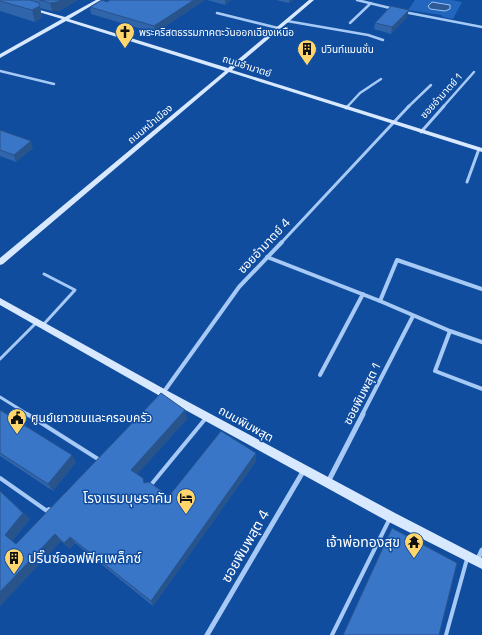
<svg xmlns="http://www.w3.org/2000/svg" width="482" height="635" font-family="'Space Grotesk','Noto Sans Thai',sans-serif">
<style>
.green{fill:#2266be}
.water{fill:#2f5a97;stroke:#99c4f9}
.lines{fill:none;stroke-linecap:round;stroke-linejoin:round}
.lane-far1{stroke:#a7c9f5;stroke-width:3}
.lane{stroke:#a7c9f5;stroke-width:4}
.street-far3{stroke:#a7c9f5;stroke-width:2.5}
.street-far2{stroke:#a7c9f5;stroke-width:3}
.street-far1{stroke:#a7c9f5;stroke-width:4}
.street{stroke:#a7c9f5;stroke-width:5}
.secondary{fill:#d8e8fe;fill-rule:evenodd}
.wall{fill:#3165ab}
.shaded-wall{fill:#28538b}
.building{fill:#3976c7;stroke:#28538b}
.labels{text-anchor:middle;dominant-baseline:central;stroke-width:3;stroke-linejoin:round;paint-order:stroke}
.far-poi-label{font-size:10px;fill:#fff;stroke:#104d9f;text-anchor:start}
.far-street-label{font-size:10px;fill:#fff;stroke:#104d9f}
.street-label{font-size:12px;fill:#fff;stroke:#104d9f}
.poi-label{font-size:12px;fill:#fff;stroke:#104d9f;text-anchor:start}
.near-poi-label{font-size:14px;fill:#fff;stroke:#104d9f;text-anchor:end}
.near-street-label{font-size:14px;fill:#fff;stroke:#104d9f}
</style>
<rect width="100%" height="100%" fill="#104d9f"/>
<path class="green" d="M415,0H451L462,2L453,19L443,17L441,15L408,10Z"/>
<path class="water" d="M432,2L450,5V9L445,11L430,9L428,6Z"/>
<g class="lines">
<g class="lane-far1">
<path d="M43,325L75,290L44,274"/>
<path d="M0,359L37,322"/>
<path d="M0,397L29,415"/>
</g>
<g class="lane">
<path d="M27,414L98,459"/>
<path d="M0,478L47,511L49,509"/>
<path d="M150,486L206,418"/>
<path d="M332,635L390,518"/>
<path d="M446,635L467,559"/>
</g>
<g class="street-far3">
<path d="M357,0L394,9"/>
<path d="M404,12L482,27"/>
<path d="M217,13L278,28"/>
<path d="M287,21L368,35L383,40"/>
<path d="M350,23L371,3"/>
<path d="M0,71L54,84"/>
<path d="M347,107L360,93L381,79"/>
<path d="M408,107L431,85"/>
<path d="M443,107L474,72"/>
</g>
<g class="street-far2">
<path d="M346,108L348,106"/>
<path d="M421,132L444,106"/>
<path d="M467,182L479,149"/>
<path d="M281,243L409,106"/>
</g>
<g class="street-far1">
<path d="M267,257L380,301L450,331L482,342"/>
<path d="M380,301L397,260L482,289"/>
<path d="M450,331L435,371L482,389"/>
<path d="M320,375L363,294"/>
<path d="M163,393L239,287L282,242"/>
<path d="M362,415L413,316"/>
</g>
<g class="street">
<path d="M328,482L363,414"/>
<path d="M477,561L482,550"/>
<path d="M207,635L304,470"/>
</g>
<g class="secondary">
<path d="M96,0H101L69,19L228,68L309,0H314L232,70L482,148V152L229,72L3,264L0,265V258L225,71L66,21L0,58V54L62,19L29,9V7L65,17Z"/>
<path d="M0,298L166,390L395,513L482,558V569L387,521L160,396L0,305Z"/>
</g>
</g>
<g class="wall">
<path d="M0,0H78L59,11H52L40,8L42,17L35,22L0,11Z"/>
<path d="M110,0H205L155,33L91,14L90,7L107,2Z"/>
<path d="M207,0H231L225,5Z"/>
<path d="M276,0H293L289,3Z"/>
<path d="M407,17L391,34L374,29L375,23Z"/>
<path d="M0,130L33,148L16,162L0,156Z"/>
<path d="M0,410L76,462L53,491L0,456Z"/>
<path d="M185,410L187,419L137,474L145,483L169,496L256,453V461L153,606L75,543L70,549L61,541L0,606V491L30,519L12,541L16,544Z"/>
</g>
<g class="shaded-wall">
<path d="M62,0H78L59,11H52L50,3Z"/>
<path d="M194,0H205L155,33L154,26Z"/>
<path d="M225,0H231L225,5Z"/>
<path d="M289,0H293L289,3Z"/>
<path d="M39,3L42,17L35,22L32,10Z"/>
<path d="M409,10L407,17L391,34L392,27Z"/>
<path d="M31,141L33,148L16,162L14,155Z"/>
<path d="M185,410L187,419L134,478L131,470Z"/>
<path d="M256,453V461L153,606L151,601Z"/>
<path d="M72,455L76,462L53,491L48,484Z"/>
<path d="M23,513L30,519L12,541L5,535Z"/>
<path d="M55,534L61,541L0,606V592Z"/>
<path d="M70,537L75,543L70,549L64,543Z"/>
</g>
<g class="building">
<path d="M0,0H30L39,3L40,6L32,10L0,1Z"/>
<path d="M40,0H62L57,2L50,3Z"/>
<path d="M102,0L107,2L110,0H194L154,26L90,7Z"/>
<path d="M391,6L409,10L392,27L375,23Z"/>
<path d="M0,130L31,141L14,155L0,150Z"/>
<path d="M161,393L185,410L131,470L143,478L144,483L149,482L169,496L221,431L256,453L151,601L70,537L64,543L55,534L0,592V491L23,513L5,535L16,544Z"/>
<path d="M0,410L72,455L48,484L0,453Z"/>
<path d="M392,528L457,563L439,635H343Z"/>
</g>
<defs>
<g id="church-pin" transform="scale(1)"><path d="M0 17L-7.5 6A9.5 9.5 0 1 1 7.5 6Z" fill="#ffd66b" stroke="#104d9f"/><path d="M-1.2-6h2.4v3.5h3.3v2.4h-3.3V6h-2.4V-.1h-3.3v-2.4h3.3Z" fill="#111"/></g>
<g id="building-pin" transform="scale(1)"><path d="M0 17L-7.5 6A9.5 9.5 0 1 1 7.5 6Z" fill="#ffd66b" stroke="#104d9f"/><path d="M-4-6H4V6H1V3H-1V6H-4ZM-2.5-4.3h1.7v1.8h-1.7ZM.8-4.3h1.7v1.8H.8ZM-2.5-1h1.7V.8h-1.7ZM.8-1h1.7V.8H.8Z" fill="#111"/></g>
<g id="civic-pin" transform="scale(1)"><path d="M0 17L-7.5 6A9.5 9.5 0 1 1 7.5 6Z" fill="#ffd66b" stroke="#104d9f"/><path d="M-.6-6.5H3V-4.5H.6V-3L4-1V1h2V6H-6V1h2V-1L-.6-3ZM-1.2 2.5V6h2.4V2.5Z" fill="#111"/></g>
<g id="hotel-pin" transform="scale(1)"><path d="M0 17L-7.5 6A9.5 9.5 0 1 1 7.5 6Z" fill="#ffd66b" stroke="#104d9f"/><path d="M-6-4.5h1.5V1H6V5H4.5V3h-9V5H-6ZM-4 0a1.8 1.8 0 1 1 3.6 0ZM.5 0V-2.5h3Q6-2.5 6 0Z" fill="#111"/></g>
<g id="temple-pin" transform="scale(1)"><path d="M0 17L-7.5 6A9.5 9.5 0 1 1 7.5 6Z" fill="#ffd66b" stroke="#104d9f"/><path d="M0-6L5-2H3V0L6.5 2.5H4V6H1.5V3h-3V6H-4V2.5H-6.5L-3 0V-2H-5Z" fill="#111"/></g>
</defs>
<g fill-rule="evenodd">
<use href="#church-pin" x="125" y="32"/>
<use href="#building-pin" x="307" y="49"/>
<use href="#civic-pin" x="17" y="418"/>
<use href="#hotel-pin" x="186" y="498"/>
<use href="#temple-pin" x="414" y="542"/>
<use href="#building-pin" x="14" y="558"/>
</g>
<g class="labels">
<g class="far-poi-label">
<text x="139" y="32">พระคริสตธรรมภาคตะวันออกเฉียงเหนือ</text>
<text x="321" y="49">ปวินท์แมนชั่น</text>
</g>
<g class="far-street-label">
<text transform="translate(247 66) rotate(18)">ถนนอำมาตย์</text>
<text transform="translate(441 96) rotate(-48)">ซอยอำมาตย์ 1</text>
<text transform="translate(150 124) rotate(-40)">ถนนหน้าเมือง</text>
</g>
<g class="street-label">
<text transform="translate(264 246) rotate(-47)">ซอยอำมาตย์ 4</text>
<text transform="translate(362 394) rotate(-63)">ซอยพิมพสุต 1</text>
<text transform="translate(246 424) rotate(29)">ถนนพิมพสุต</text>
</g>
<g class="poi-label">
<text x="31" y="418">ศูนย์เยาวชนและครอบครัว</text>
</g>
<g class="near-poi-label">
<text x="172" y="498">โรงแรมบุษราคัม</text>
<text x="400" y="542">เจ้าพ่อทองสุข</text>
<text x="28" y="558" text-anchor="start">ปริ๊นซ์ออฟฟิศเพล็กซ์</text>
</g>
<g class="near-street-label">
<text transform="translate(245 546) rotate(-60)">ซอยพิมพสุต 4</text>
</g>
</g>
</svg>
